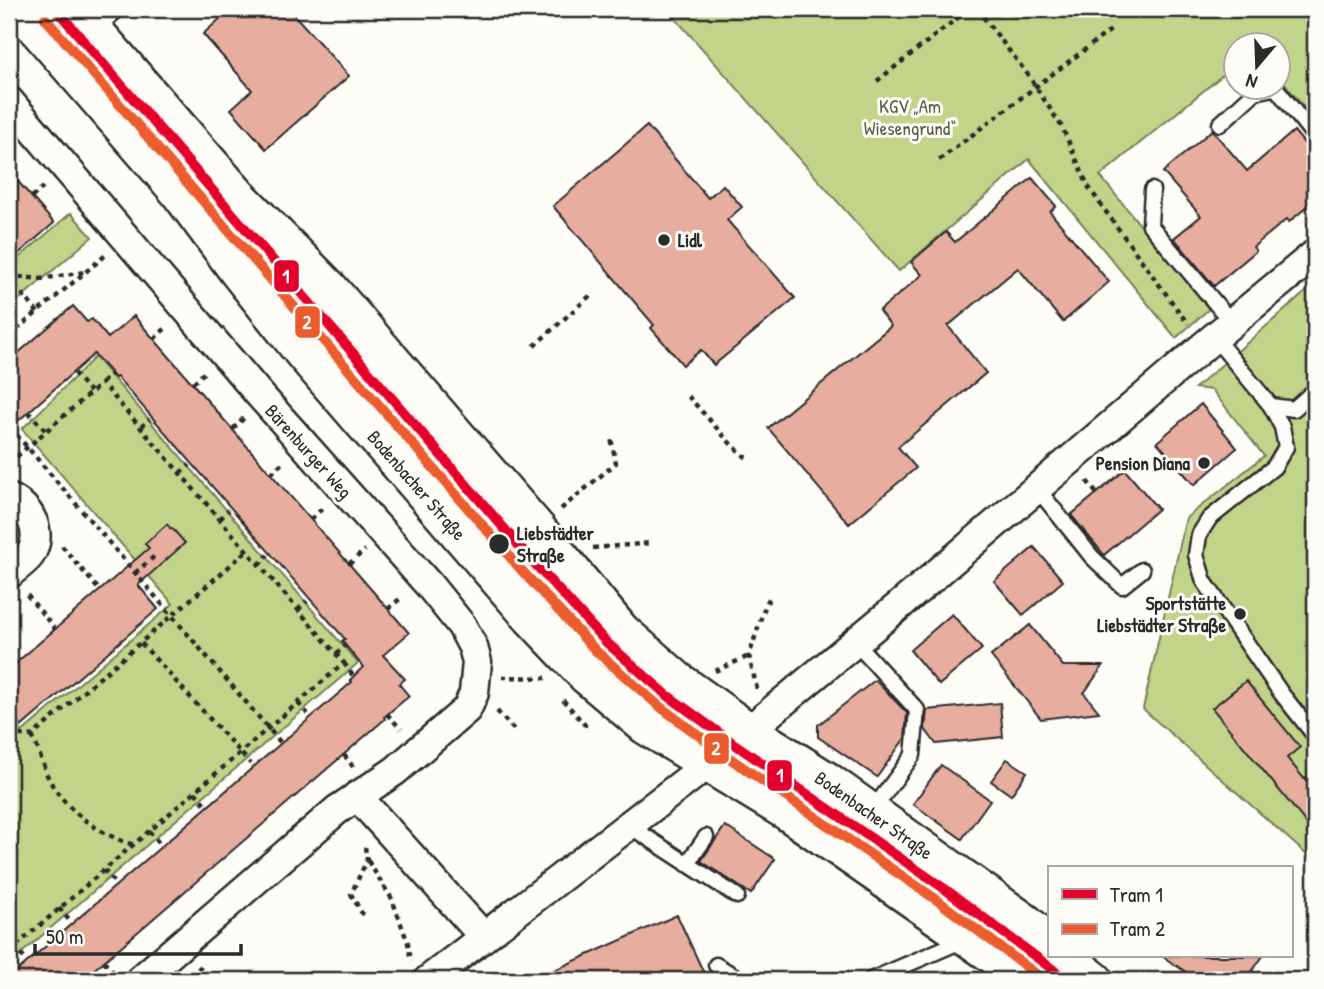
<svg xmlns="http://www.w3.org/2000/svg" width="1324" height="989" font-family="'Patrick Hand',sans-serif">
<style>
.green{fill:#c2d489;stroke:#76805a;stroke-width:2}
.building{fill:#e7aea0;stroke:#2b2b2b;stroke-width:2}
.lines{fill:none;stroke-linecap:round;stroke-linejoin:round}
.service-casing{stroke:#2b2b2b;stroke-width:19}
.minor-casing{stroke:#2b2b2b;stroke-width:33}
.tertiary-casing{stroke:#2b2b2b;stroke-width:40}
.path{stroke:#2b2b2b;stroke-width:4.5;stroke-dasharray:5 5;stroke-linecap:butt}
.service{stroke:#fdfcf7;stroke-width:14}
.minor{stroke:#fdfcf7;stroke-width:28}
.tertiary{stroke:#fdfcf7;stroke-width:35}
.tram-1-casing{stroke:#fdfcf7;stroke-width:16}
.tram-2-casing{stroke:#fdfcf7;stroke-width:16}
.tram-1{stroke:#e4002c;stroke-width:10}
.tram-2{stroke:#eb5b2d;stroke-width:10}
.poi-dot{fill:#2b2b2b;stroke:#fdfcf7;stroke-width:2.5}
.labels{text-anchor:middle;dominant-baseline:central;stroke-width:6;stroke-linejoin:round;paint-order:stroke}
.park-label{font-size:19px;fill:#585e47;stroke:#fdfcf7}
.poi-label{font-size:19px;font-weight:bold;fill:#2b2b2b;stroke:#fdfcf7;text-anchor:end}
.street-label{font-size:19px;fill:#2b2b2b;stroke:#fdfcf7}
.stop-label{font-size:19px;font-weight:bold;fill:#2b2b2b;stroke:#fdfcf7;text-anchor:start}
.line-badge{stroke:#fdfcf7;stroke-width:2.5}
.badge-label{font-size:19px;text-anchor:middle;font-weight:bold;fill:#fff}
</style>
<rect width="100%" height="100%" fill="#fdfcf7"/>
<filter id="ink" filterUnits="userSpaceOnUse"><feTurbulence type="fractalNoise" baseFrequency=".0143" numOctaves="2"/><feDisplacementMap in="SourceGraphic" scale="14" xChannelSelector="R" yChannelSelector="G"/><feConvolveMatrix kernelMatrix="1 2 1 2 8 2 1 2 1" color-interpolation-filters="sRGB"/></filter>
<g filter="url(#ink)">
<g class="green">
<path d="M667,9H1315V121L1279,76L1278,46H1236V64L1100,176L1209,309L1176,338L1029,159L899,271Z"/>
<path d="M71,213L92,237L9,308V257L14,262Z"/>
<path d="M1315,284V862L1143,709L1186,518L1264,456L1212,390L1195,388Z"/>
<path d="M95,357L358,663L9,964V717L22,732L173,604L22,429Z"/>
</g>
<g class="building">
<path d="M231,9H289L349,76L266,149L231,109L252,90L203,34Z"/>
<path d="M647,126L708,198L723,185L742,207L727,220L795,298L714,365L701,350L683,365L651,328L654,325L553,206Z"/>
<path d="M1212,130L1247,171L1294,131L1315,156V200L1289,222L1287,219L1253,247L1256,251L1214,286L1174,238L1201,216L1163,172Z"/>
<path d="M9,171L54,223L9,262Z"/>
<path d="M1032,178L1056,206L1050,212L1109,282L1063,322L1018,268L948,326L986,373L898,447L916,468L849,524L768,428L891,326L879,311L922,275L911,262L946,232L955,242Z"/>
<path d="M73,306L87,322L92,319L108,338L134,316L409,633L383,655L405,679L399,684L409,696L384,717L385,719L82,980H9V978L352,682L350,680L363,667L342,641L345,639L117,377L115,378L94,354L9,429V361Z"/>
<path d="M1201,404L1237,448L1194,485L1157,442Z"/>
<path d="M1125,470L1158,509L1104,555L1071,515Z"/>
<path d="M167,524L171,529L172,528L185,543L138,585L158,609L21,727L9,713V669L149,548L145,544Z"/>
<path d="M1034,547L1063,581L1023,615L994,581Z"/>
<path d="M952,614L982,649L939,685L910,650Z"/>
<path d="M1030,625L1063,666H1103L1084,693L1099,712L1041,719L991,656Z"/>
<path d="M875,680L907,713L905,738L877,777L818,737V725Z"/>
<path d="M1246,681L1300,747L1287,758L1315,792V834L1212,708Z"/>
<path d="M1000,703L1003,737L936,744L925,729L927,710Z"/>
<path d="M1007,759L1027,772L1011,795L991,781Z"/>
<path d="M941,765L990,800L962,839L913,804Z"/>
<path d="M725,826L775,859L751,894L701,861Z"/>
<path d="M677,915L707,980H532Z"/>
<path d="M1162,956H1263L1246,980H1198Z"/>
</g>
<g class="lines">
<g class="service-casing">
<g id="service">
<path d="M94,30L118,9"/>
<path d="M1276,88L1315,137"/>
<path d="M1220,124L1255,92L1273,88"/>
<path d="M1152,190L1150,225L1232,323"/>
<path d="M1214,337L1271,406L1294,409L1315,390"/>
<path d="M1271,406L1282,427L1286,447L1274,467L1209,519L1199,535L1196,555L1204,581L1281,693L1315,736"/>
<path d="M1036,487L1092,557L1122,586L1142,570"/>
<path d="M854,641L917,710L913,755L872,811"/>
<path d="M628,825L737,896"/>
<path d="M687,864L706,837"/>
<path d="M716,965L741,980"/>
<path d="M871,980L966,939"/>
</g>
</g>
<g class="minor-casing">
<g id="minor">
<path d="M9,101L258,393L429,585L462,626L473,647L477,662L474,693L467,709L395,771L337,810L140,980"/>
<path d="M9,498C30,507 44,533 30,555C25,562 15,568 9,574"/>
<path d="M357,796L484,937"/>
<path d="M428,980L707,765L900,605L1205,345L1315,254"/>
</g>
</g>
<g class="tertiary-casing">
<g id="tertiary">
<path d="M19,9L179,193L237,271L304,355L531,618L586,676L645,726L788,813L996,958L1025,980"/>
<path d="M76,9L238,195L329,287L538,529L622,631L678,680L748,730L827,780L1026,922L1049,942"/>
<path d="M1065,956L1095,980"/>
</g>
</g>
<g class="path">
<path d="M977,9L1028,75L1062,127L1088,186L1101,205L1188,324"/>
<path d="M877,81L969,9"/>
<path d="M939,160L1112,29"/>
<path d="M32,197L47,184"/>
<path d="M9,276L41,279L84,272"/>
<path d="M9,278L39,314"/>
<path d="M9,336L107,254"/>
<path d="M154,339L167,327"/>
<path d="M534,346L593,293"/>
<path d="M74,373L91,393"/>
<path d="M102,383L111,374"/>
<path d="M193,383L206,371"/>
<path d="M688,396L731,444L749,460"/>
<path d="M28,412L46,431"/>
<path d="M10,427L281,743"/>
<path d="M141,427L150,419"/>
<path d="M233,429L245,417"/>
<path d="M9,463L102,383L344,663L9,952"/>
<path d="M180,473L190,465"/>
<path d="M271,474L284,461"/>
<path d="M1087,481L1097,494"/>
<path d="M561,509L616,463L611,438"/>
<path d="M220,519L229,510"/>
<path d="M311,519L324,507"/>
<path d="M62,546L100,591"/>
<path d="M593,548L652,543"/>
<path d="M349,564L365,550"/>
<path d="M259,565L268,555"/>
<path d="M135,573L156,555"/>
<path d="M27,595L55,629"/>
<path d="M388,609L403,596"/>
<path d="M298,610L307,601"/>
<path d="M141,643L251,764"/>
<path d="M336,654L345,646"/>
<path d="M344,663L353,676"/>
<path d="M9,666L10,668"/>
<path d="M715,671L749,656"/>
<path d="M502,677L546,678"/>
<path d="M757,689L749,656L763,612L770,596"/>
<path d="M563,700L585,725L584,729"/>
<path d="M298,703L308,714"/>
<path d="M497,711L515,731"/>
<path d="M387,714L401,729"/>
<path d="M9,734L32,736L247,551"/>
<path d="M32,736C39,749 42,764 48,777C65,811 99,834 134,845"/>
<path d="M344,755L354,768"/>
<path d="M1305,780L1315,772"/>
<path d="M195,792L205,804"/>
<path d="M149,831L159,843"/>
<path d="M365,847L367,860L351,894L365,919"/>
<path d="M368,861L392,899L408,943L411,961"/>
<path d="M104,870L114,882"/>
<path d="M59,908L69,920"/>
<path d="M14,947L24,958"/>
<path d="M104,961L115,974"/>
<path d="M198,966L209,980"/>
</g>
<use href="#service" class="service"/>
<use href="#minor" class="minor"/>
<use href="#tertiary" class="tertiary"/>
<g class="tram-1-casing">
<path id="tram-1" d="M56,9L534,563L606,642L667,695L733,743L945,889L1067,980"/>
</g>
<g class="tram-2-casing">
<path id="tram-2" d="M45,18L523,572L596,651L659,706L725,755L937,900L1044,980"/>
</g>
<use href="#tram-1" class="tram-1"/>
<use href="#tram-2" class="tram-2"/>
</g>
</g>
<g class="poi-dot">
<circle cx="664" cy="240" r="7"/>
<circle cx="1204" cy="463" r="7"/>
<circle cx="499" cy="544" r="11"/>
<circle cx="1240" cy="614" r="7"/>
</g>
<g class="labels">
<g class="park-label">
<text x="910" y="106">KGV „Am<tspan x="910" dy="22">Wiesengrund“</tspan></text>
</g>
<g class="poi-label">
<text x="678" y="240" text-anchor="start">Lidl</text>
<text x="1190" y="463">Pension Diana</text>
<text x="1226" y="603">Sportstätte<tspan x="1226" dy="22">Liebstädter Straße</tspan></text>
</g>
<g class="street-label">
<text transform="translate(309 451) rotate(48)">Bärenburger Weg</text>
<text transform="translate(417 485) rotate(49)">Bodenbacher Straße</text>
<text transform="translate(874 815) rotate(35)">Bodenbacher Straße</text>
</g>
<g class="stop-label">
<text x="517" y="533">Liebstädter<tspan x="517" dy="22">Straße</tspan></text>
</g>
</g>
<g class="line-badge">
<rect x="273" y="259" width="27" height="34" rx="7" fill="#e4002c"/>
<rect x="294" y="305" width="27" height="34" rx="7" fill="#eb5b2d"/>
<rect x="703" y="732" width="27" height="33" rx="7" fill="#eb5b2d"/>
<rect x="766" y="759" width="27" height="33" rx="7" fill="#e4002c"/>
</g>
<g class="badge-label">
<text x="286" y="283">1</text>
<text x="307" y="329">2</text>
<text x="716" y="755">2</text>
<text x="780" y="782">1</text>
</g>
<rect width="1324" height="989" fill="none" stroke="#fdfcf7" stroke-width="35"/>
<rect x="18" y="18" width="1289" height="954" fill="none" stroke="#2b2b2b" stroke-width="2.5" filter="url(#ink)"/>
<rect x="1048" y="866" width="245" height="91" fill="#fdfcf7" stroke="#a9a8a5" stroke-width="2"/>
<rect x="1062" y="889" width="35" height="10" fill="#e4002c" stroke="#a9a8a5" stroke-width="2"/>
<text x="1110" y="902" font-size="21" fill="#2b2b2b">Tram 1</text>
<rect x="1062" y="924" width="35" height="10" fill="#eb5b2d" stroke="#a9a8a5" stroke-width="2"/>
<text x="1110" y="936" font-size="21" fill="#2b2b2b">Tram 2</text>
<g transform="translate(1257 66) rotate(199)"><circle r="33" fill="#fdfcf7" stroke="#a9a8a5" stroke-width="2"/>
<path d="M0-5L12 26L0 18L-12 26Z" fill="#2b2b2b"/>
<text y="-10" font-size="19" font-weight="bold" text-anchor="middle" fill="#2b2b2b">N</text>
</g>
<path d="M35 944v10h206v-10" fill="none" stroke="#2b2b2b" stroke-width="3.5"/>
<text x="46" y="944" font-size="21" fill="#2b2b2b" stroke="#fdfcf7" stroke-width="5" paint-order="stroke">50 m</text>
</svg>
